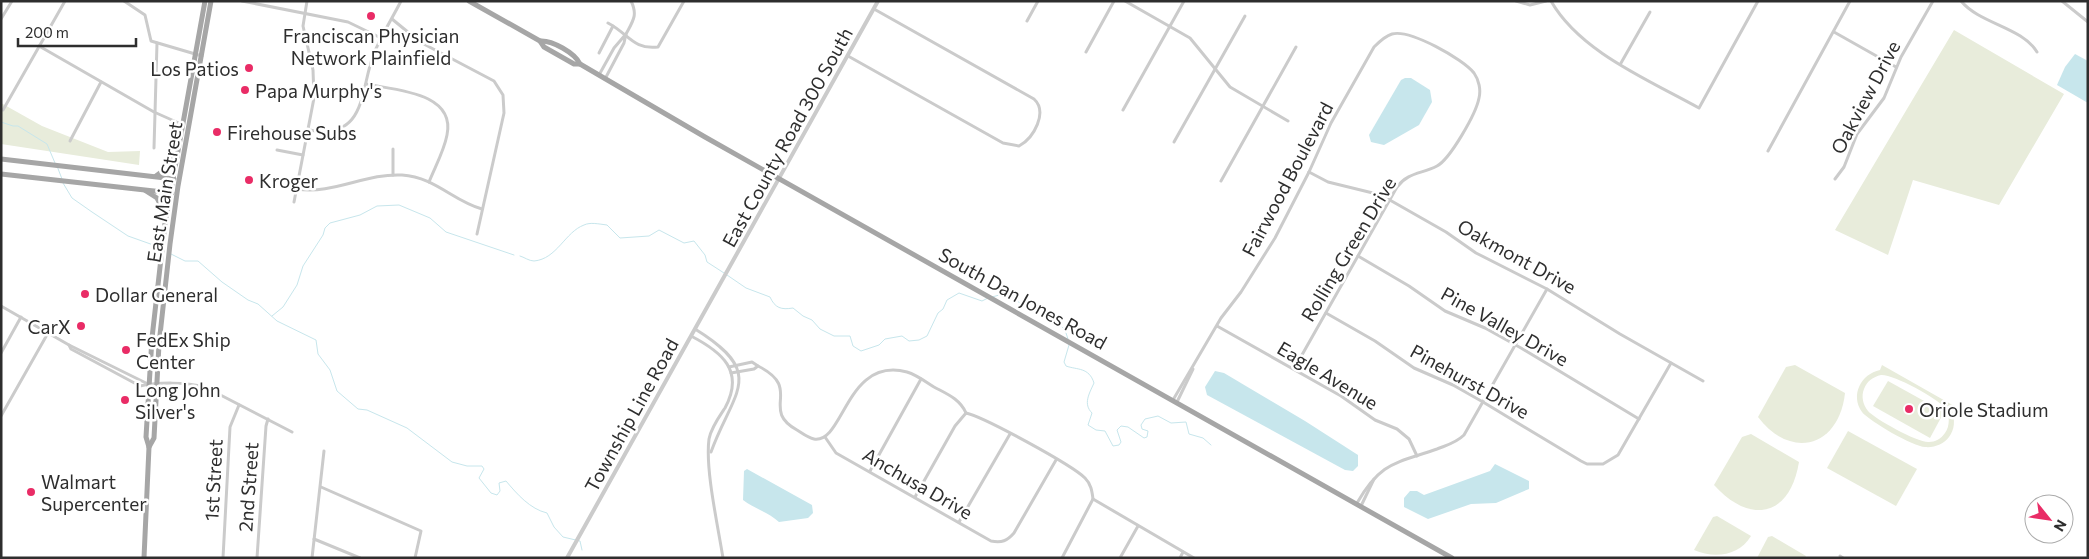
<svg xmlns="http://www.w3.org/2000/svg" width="2089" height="559" font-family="Commissioner,sans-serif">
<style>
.green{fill:#e8ecdb;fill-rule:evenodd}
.water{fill:#c7e6ec}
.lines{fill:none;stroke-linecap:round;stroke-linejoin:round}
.stream{stroke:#c7e6ec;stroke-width:1}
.minor{stroke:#cbcbcb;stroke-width:3}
.tertiary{stroke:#cbcbcb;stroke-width:4}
.primary{stroke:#a6a6a6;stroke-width:5}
.poi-dot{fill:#e92c66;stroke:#fff;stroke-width:2}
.labels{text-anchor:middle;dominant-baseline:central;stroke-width:5;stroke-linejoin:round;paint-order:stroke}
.poi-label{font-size:19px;fill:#2e2e2e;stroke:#fff;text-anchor:start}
.street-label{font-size:19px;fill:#2e2e2e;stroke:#fff}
</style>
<rect width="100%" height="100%" fill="#fff"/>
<g class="green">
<path d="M1954,30L2064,94L1999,205L1913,180L1888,255L1835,230Z"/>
<path d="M1,103L42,126L108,152L140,151L139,165L1,144Z"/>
<path d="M1795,365L1845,393C1839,448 1790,460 1758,417L1786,367Z"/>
<path d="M1882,365L1956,407L1952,411C1955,420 1955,429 1949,437C1944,444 1934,448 1925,447C1914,447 1869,421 1862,412C1850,395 1861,374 1880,370ZM1881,375C1893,374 1937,398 1945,408C1950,415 1950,426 1945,433C1941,439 1935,442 1929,442C1918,443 1875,419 1868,411C1863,405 1861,396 1864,389C1867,381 1873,377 1881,375Z"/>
<path d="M1888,381L1944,412L1930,438L1873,406Z"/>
<path d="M1848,431L1917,469L1896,506L1827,468Z"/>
<path d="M1751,434L1799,462C1790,517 1750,525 1714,485L1742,437Z"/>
<path d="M1717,516L1751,536C1739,556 1714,559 1694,550L1713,517Z"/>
<path d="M1772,536L1806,556L1805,558H1757L1768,537Z"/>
</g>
<g class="water">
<path d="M2075,54L2088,61V103L2057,85L2065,67Z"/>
<path d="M1405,78H1411L1430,90L1432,102L1419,125L1384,145L1371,142L1369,135L1401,80Z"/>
<path d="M1215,371L1224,373L1305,421L1358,455V466L1353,471L1345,470L1207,395L1205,387Z"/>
<path d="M1495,464L1529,481V489L1496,503L1471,504L1428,519L1404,507V498L1410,491H1417L1424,495L1490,471Z"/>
<path d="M747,469L812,505L813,513L808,518L779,522C768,512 755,509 743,500L744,471Z"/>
</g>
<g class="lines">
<g class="stream">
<path d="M1,122L13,126H18L47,144L55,163"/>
<path d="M57,166L62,179"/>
<path d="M63,183L72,198L92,212L128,236L159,247"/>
<path d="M171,254L185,261H198L222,282L248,300L258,304L277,321L316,340L318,354L330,370L337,391L358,409L367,410L407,428L452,462L467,466H482L484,469L479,478L491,493L497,495L500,491L499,483L506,481C517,494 530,509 547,513L554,527L563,537L580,541L582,550"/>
<path d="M520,256C524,257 529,261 534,261C557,259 565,232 584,225C590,222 599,224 607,225L620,238L649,236L659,230L684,243L694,241L705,255L707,262L724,273"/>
<path d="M727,275L746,288L770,297C775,308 781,310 793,308L803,316L812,320L820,329L834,336H850L853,346L861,351L879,345L885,339L902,336L909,341L919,340L927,336L938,313L943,309L947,300L959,293L982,301L988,298"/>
<path d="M992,297L1003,294L1032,309L1041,317L1060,325L1065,330L1068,339"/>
<path d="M272,316L283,307L297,285L303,266L323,235L325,228L330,223L360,215L377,206L399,205L430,218L446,232L514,255"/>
<path d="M1069,345L1064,362L1066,366C1077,370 1089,367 1094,383C1089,394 1083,404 1092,413L1088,425L1096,430L1105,431L1113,446L1119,445L1121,442L1117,430L1121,426L1128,427L1144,438L1147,437L1148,431L1142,429L1141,425L1145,419L1158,416L1171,423L1186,422L1189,434L1203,438L1211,445"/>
</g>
<g class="minor">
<path d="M124,1L145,15L151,41L202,56"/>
<path d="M242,1L348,22L381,38"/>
<path d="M1125,1L1190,38L1230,87L1288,121"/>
<path d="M1516,1L1530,5L1546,1"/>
<path d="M1551,1C1580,52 1649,80 1699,108L1758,1"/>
<path d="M1961,1C1980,24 2022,27 2037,52"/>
<path d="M2062,1L2088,22"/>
<path d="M1,19L12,1"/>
<path d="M392,19L420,42L494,81L503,95L504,113L477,234"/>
<path d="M1027,21L1038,1"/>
<path d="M608,23C629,34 633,50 658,47L684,1"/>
<path d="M1834,32L1896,67"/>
<path d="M626,34C633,21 638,15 631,1"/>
<path d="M39,46L154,112L181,124"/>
<path d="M1086,52L1114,1"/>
<path d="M599,53L613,26"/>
<path d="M848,56L1003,143L1019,146C1034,138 1048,112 1034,99L874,9"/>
<path d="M1621,63L1650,12"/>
<path d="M599,75L614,48L626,34L624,43L605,79"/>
<path d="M366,84C394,90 456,92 447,135C444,151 435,167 429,182"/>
<path d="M3,110L65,1"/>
<path d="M1123,110L1184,1"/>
<path d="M309,130C366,140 360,92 373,56C380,37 392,19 401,1"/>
<path d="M70,141L101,82"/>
<path d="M1174,142L1245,16"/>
<path d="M154,148L157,43"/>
<path d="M277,150L303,155"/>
<path d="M1768,151L1850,1"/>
<path d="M1309,172L1328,182L1381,195L1446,232L1476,253L1547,289L1620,334L1703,381"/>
<path d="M393,175V149"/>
<path d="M1835,179L1844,167L1857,134L1884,98L1901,57L1933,1"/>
<path d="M1221,181L1296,47"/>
<path d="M297,189C332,195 366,173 402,175C435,177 453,201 482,209"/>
<path d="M294,202L314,98L313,70L303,26L307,1"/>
<path d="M1358,256L1409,286L1445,311L1485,328L1521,348L1639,419"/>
<path d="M1,306L69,345L148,384"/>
<path d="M1326,313L1375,341L1414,368L1453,385L1483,402L1581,461L1587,464H1603L1618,455L1671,363"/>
<path d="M1217,326L1341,396L1375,420L1397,429L1409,439L1417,456"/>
<path d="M695,329C768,374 733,391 711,452"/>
<path d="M691,336C722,352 745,371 725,408C719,417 711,428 709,439C705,469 718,526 723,558"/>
<path d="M69,345L71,349L140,386C159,382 185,382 205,387L292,432"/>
<path d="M1,353L21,317"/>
<path d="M758,366C804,389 759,409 797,430C802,433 808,438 814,439C844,444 846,356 907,372C917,375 926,382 934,387C947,394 960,399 966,413"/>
<path d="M729,367L752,362L758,366L754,369L731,373"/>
<path d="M1173,400L1221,318L1241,292L1275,238L1309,172L1331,123L1374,47C1379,42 1385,36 1392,34C1410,29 1463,59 1474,73C1479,80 1481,90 1479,98C1476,114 1450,159 1437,166C1422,174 1408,172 1397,187L1294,369"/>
<path d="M1177,402L1193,369"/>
<path d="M966,413C984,417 1072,465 1085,478C1091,484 1092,491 1093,499L1062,558"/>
<path d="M1,416L48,333"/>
<path d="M825,437L836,453L991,541C1002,543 1007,541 1014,533L1056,460"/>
<path d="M870,471L921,379"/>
<path d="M321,487L421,531L415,558"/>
<path d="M915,497L955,426L966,413"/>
<path d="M1093,499L1194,558"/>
<path d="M1357,503C1381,462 1394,464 1437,449C1447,445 1456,443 1464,435L1547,289"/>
<path d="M1361,506L1374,479"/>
<path d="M959,522L1010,434"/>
<path d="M314,539L360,558"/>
<path d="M1840,556L1843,558"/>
<path d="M223,558L230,427L239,405"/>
<path d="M257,558L266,426L268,419"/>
<path d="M312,558L324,451"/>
<path d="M1120,558L1138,526"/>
<path d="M1180,558L1183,552"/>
</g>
<path class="tertiary" d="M567,558L878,1"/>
<g class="primary">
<path d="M469,1L540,41L544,47L574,64H580"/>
<path d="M540,41C552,40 575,53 580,64L705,137L1452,558"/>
<path d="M1,159L174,179"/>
<path d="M1,174L172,193"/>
<path d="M156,176L168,167L173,159"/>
<path d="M146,191L157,198L166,215"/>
<path d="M149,447L154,438L159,344L170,244L178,186L211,1"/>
<path d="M144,558L149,447L146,437L152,338L165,223L205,1"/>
</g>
</g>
<g class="poi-dot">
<circle cx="371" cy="16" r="5"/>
<circle cx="249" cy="68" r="5"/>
<circle cx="245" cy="90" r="5"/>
<circle cx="217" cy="132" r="5"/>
<circle cx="249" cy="180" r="5"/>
<circle cx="85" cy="294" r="5"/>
<circle cx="81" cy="326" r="5"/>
<circle cx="126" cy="350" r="5"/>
<circle cx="125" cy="400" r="5"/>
<circle cx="1909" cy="409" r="5"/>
<circle cx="31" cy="492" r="5"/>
</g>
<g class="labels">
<g class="poi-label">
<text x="371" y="35" text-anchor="middle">Franciscan Physician<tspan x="371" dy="22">Network Plainfield</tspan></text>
<text x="239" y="68" text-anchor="end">Los Patios</text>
<text x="255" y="90">Papa Murphy's</text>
<text x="227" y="132">Firehouse Subs</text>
<text x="259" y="180">Kroger</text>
<text x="95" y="294">Dollar General</text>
<text x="71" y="326" text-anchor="end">CarX</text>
<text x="136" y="339">FedEx Ship<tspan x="136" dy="22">Center</tspan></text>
<text x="135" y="389">Long John<tspan x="135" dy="22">Silver's</tspan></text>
<text x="1919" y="409">Oriole Stadium</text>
<text x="41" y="481">Walmart<tspan x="41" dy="22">Supercenter</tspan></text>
</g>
<g class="street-label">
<text transform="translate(1865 97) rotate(-62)">Oakview Drive</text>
<text transform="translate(787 137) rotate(-61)">East County Road 300 South</text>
<text transform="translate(1287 179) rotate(-62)">Fairwood Boulevard</text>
<text transform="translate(164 192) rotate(-81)">East Main Street</text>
<text transform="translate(1348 249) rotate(-59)">Rolling Green Drive</text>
<text transform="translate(1517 256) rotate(29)">Oakmont Drive</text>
<text transform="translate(1023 298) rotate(29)">South Dan Jones Road</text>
<text transform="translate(1505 326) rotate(29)">Pine Valley Drive</text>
<text transform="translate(1328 375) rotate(31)">Eagle Avenue</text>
<text transform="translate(1470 381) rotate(29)">Pinehurst Drive</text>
<text transform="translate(631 415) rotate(-61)">Township Line Road</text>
<text transform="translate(213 480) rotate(-87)">1st Street</text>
<text transform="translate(918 483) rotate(30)">Anchusa Drive</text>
<text transform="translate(248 487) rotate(-86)">2nd Street</text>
</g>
</g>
<rect width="2089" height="559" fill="none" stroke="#2e2e2e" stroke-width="5"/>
<g transform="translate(2049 519) rotate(120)"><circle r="24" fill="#ffffff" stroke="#ababab"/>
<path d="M0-4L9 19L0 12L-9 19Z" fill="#e92c66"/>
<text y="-8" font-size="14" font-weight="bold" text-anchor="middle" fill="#2e2e2e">N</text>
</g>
<path d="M18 38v8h118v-8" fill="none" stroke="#2e2e2e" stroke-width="2.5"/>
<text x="25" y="38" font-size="15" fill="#2e2e2e" stroke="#ffffff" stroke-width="4" paint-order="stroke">200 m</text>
</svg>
